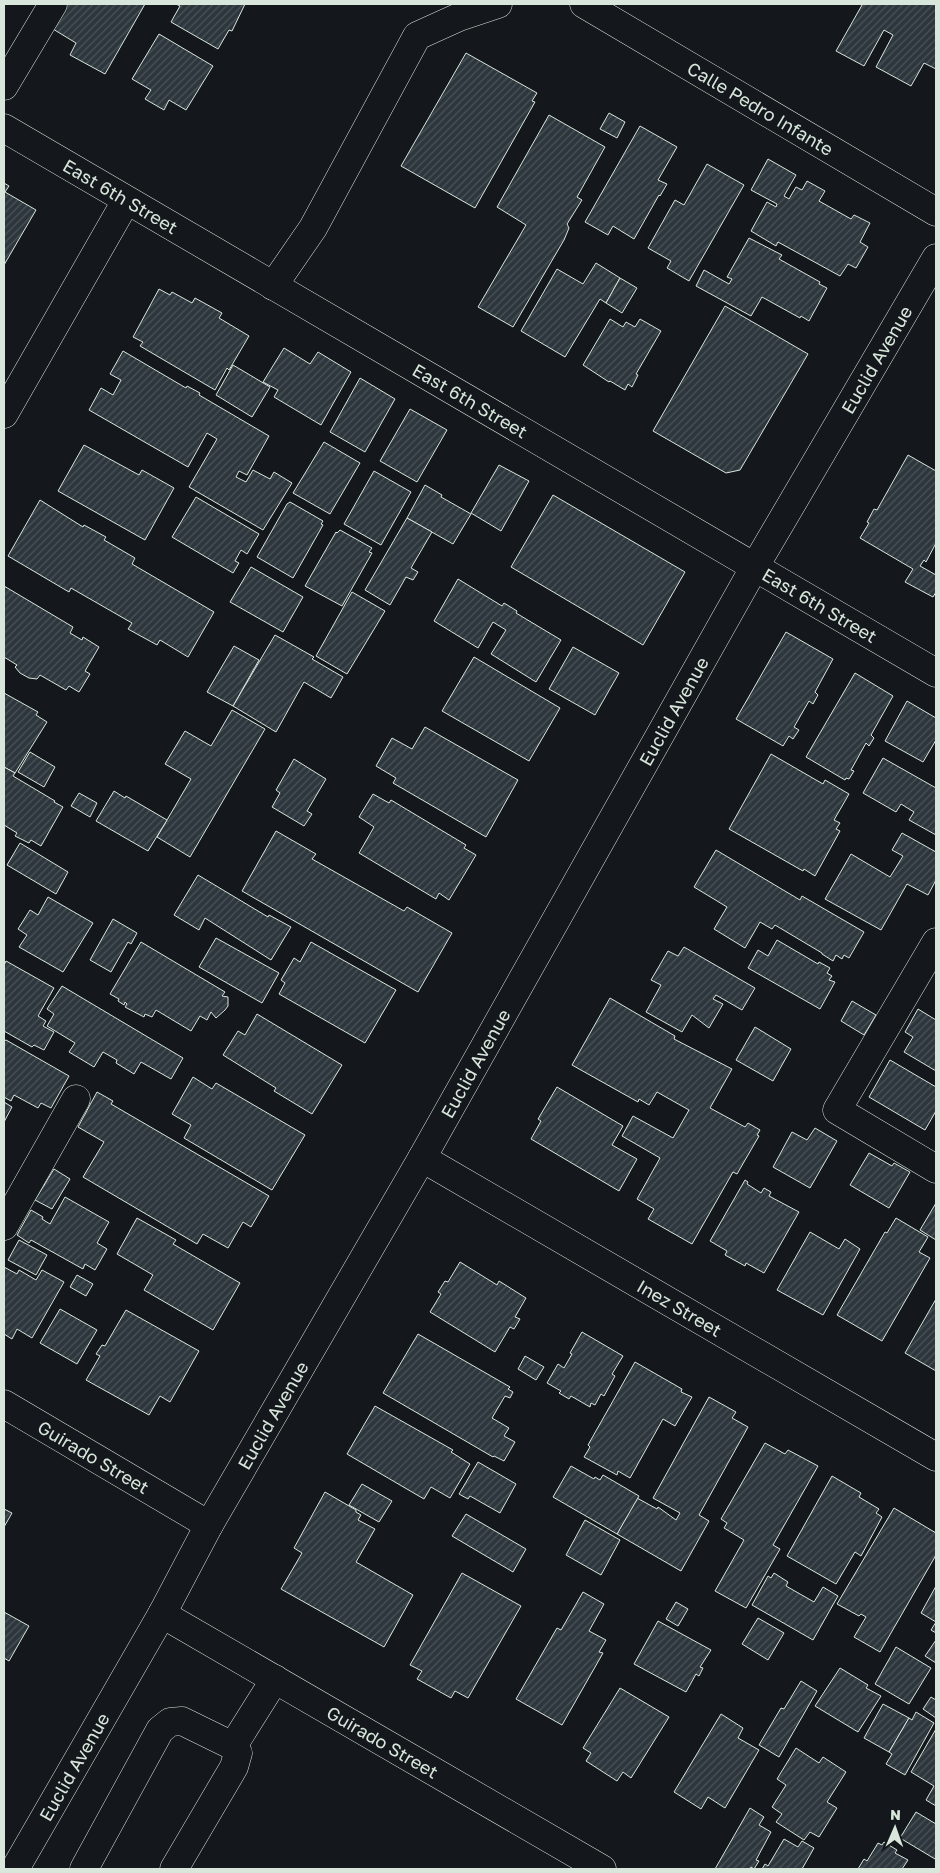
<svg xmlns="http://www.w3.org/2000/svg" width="940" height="1873" font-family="'Golos Text',sans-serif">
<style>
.building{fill:url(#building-hatch);stroke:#d8e6dc}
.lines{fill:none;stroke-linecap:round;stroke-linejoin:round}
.minor-casing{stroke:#d8e6dc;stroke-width:29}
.minor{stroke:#14181c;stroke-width:28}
.labels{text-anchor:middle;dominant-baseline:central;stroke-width:4;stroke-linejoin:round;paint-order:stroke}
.street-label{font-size:18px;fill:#d8e6dc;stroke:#14181c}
</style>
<defs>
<pattern id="building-hatch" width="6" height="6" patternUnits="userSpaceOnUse" patternTransform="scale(1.25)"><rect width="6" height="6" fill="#2c363c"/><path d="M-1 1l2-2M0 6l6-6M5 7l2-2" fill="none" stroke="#4a5358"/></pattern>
</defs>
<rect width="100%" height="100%" fill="#14181c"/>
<g class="building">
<path d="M67,4H145L105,74L70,55L76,43L53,29Z"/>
<path d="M176,4H245L232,31L229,30L218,49L171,22L180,6Z"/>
<path d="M860,4H936V69L924,63L911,86L876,67L893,35L884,30L864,66L836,51L862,5Z"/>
<path d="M159,34L213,66L186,110L169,100L164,110L145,99L151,90L132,79Z"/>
<path d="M466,53L537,93L532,101L535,102L475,208L401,166Z"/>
<path d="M609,113L625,122L617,138L600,129Z"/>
<path d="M549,115L605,147L577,197L582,200L567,224L569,228L564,240L513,327L478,307L526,225L497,207Z"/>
<path d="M640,126L677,147L658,180L667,184L660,196L659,195L634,239L613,226L608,235L585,222Z"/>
<path d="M768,159L796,175L784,196L789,199L796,187L802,190L807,181L825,191L819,201L851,219L854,215L870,223L860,242L868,247L856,268L848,264L840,276L778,242L776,246L751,231L767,202L776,207L777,204L751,190Z"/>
<path d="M707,164L744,185L689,281L667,268L671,261L648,248L675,200L684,205Z"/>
<path d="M4,183L9,186L5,192L36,210L4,265Z"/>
<path d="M749,238L782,255L779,259L820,282L819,284L827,288L809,321L801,316L800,318L762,297L751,316L696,286L704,270L729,284L732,279L727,277Z"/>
<path d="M596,263L620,278L606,303L600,299L565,357L521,331L557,269L583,284Z"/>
<path d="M620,278L637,288L622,313L606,303Z"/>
<path d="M159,289L170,295L172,292L192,303L195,298L222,313L219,318L249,336L229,370L227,368L215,390L140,346L143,342L133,337Z"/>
<path d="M725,306L808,354L740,470L726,473L653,431Z"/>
<path d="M610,319L623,327L626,322L635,327L640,319L661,331L636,374L638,375L632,387L628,384L625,390L610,381L609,382L583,365Z"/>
<path d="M284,348L310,364L318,352L351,372L321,425L274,397L278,390L263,382Z"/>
<path d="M123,351L186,388L187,386L200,393L199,395L269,436L247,475L239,471L236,477L246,482L253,470L270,479L274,472L292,483L263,530L189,487L217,439L207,433L188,467L89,410L101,388L113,395L121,380L110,374Z"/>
<path d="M233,365L270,387L252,417L216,395Z"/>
<path d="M360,378L395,399L365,452L330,432Z"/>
<path d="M410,409L447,430L417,482L380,461Z"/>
<path d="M324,442L360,463L330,514L293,493Z"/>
<path d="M84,445L139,475L142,470L174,488L145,540L58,491Z"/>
<path d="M908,455L936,471V543L926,562L924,560L920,566L936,575V592L933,597L905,582L913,569L860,538L869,523L867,522L874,509L877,510Z"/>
<path d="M499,465L529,481L501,531L471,513Z"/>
<path d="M374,471L411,492L381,545L344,524Z"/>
<path d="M425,485L442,495L441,497L471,514L453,544L407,518Z"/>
<path d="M553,495L685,572L643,645L511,567Z"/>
<path d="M196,497L259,534L247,554L241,550L235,561L239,563L233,573L172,537Z"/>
<path d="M40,500L83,527L84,525L106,537L104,540L135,558L132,564L214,612L188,657L160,640L157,645L128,629L132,623L71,588L69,592L8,556Z"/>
<path d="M290,502L323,521L321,524L323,525L293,578L257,557L287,504Z"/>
<path d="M407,518L432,532L411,568L418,572L413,580L406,577L390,605L365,590Z"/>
<path d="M340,530L372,548L369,552L372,553L342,606L305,586L336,532L337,533Z"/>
<path d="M251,567L303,597L283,632L230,602Z"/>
<path d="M458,579L502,606L504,603L517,611L516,613L561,640L536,682L491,654L506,630L493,622L478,648L434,621Z"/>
<path d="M4,586L73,627L70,633L82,640L83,637L99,647L85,671L90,674L79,692L69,686L66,690L40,675L37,679L29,678L20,673L15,667L17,665L4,657Z"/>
<path d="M352,592L385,611L347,674L316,656Z"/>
<path d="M786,632L833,659L815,692L818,695L813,704L809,701L794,727L799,730L793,739L789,736L783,746L736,719Z"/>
<path d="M275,635L314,657L312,659L343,677L331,698L304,682L276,732L233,706Z"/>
<path d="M234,646L259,660L233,706L207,692Z"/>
<path d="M573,647L619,673L595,715L549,689Z"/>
<path d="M474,657L560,708L529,761L442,711Z"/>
<path d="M855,673L893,696L871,735L874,738L869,746L866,743L851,770L854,771L849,779L846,778L845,780L806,757Z"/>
<path d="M4,693L38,712L36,715L47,722L15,773L4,767Z"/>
<path d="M907,701L936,718V740L923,762L885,741Z"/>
<path d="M232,710L265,729L190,857L157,837L191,779L165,764L185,731L211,746Z"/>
<path d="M425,727L518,780L486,837L393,783L396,778L376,766L392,738L412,749Z"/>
<path d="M30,752L55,767L44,787L18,772Z"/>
<path d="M771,754L823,784L825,780L849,794L834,820L840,823L836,829L840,831L815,876L804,869L803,871L729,829Z"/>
<path d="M883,758L936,788V835L909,820L914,812L901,804L896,812L863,793Z"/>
<path d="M294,759L326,779L307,811L312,814L304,826L272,807L280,793L276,790Z"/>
<path d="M4,767L15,773L13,776L55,801L54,802L63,807L41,846L31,840L29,843L15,836L17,833L4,825Z"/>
<path d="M114,791L125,798L126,796L167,820L148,851L96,821Z"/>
<path d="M79,793L97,803L90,817L71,806Z"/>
<path d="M373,794L389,803L391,800L466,845L464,848L476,855L449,900L439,893L436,899L359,853L374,827L359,817Z"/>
<path d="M276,831L316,854L312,859L404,911L407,907L452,933L418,992L242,891Z"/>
<path d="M902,833L936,852V880L928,895L907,884L881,930L825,899L851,854L890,877L903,856L892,850Z"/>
<path d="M20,843L68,872L56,894L7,865Z"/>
<path d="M716,850L800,900L802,896L864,932L849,958L844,955L842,959L836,955L833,961L822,954V953L775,925L772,929L760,922L745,948L714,929L727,907L694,887Z"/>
<path d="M198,875L268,917L269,915L291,927L271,960L205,918L199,930L174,915Z"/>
<path d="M48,897L93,923L63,972L19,947L27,935L18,929L30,910L38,915Z"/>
<path d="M113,919L137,933L131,944L128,942L111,972L90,960Z"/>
<path d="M216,938L279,973L262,1003L199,967Z"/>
<path d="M777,940L818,964L819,962L830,968L827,973L832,976L829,980L835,982L820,1009L748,968L758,950L768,956Z"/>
<path d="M141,942L225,992L222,996L228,997V1006L225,1010L216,1018L211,1012L207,1020L200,1016L191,1031L156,1010L152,1017L145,1014L144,1017L125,1007L127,1004L125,1002L124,1005L118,1001L119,999L110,994Z"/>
<path d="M311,942L396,990L365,1043L279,994L285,983L281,980L294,958L300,962Z"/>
<path d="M684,947L755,988L742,1010L716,995L713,999L723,1004L709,1028L692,1015L682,1032L646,1012L661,985L651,980L668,951L678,956Z"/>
<path d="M6,961L54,988L38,1016L46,1021L43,1026L54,1032L44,1050L34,1045L32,1047L4,1031V965Z"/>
<path d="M62,986L183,1058L171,1079L141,1062L134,1074L116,1063L117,1060L103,1052L94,1067L69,1052L75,1043L47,1026L54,1014L47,1009Z"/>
<path d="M610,998L675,1036L674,1039L732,1069L710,1108L745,1127L748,1123L760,1130L757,1135L759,1136L737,1174L733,1172L692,1244L648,1219L654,1209L637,1199L660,1158L622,1136L633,1116L673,1138L689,1110L657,1092L649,1105L639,1099L638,1102L572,1065Z"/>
<path d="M852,1001L876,1015L864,1035L841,1021Z"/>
<path d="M918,1009L936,1020V1071L904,1052L913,1037L905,1032Z"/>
<path d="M257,1014L342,1065L312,1114L274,1091L276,1088L223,1055L238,1031L245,1035Z"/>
<path d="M755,1027L791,1049L773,1081L736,1060Z"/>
<path d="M6,1040L69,1076L51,1108L41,1103L38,1108L14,1095L11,1101L4,1097V1041Z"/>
<path d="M890,1060L936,1087V1111L925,1130L869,1097Z"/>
<path d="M193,1077L212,1089L216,1083L305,1135L272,1190L184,1138L191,1125L172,1114Z"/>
<path d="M557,1087L623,1126L612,1145L637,1159L619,1191L531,1139L541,1121L538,1119Z"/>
<path d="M97,1092L113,1101L111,1104L269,1196L251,1227L243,1222L228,1248L203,1234L197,1244L83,1177L104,1142L78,1127Z"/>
<path d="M4,1102L12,1107L4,1122Z"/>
<path d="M815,1128L837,1141L810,1188L773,1167L792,1132L807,1140Z"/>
<path d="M869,1153L892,1166L894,1163L910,1172L889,1208L850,1185Z"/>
<path d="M54,1169L70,1179L52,1209L35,1200Z"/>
<path d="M745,1180L748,1182L747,1184L761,1193L764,1188L771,1192L769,1196L799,1212L764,1273L746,1263L745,1266L725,1255L727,1251L710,1241Z"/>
<path d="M65,1197L109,1222L97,1243L107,1249L95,1270L85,1264L83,1269L31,1240L29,1243L17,1235L31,1210L43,1217L42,1219L50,1224Z"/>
<path d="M936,1203V1240L920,1230Z"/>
<path d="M137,1218L176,1240L173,1244L240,1283L213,1330L144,1290L153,1275L117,1254Z"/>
<path d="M896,1218L928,1237L919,1252L930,1258L882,1341L837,1315L885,1232L887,1233Z"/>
<path d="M810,1232L839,1249L845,1239L860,1249L823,1315L777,1290Z"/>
<path d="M19,1240L47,1255L36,1275L8,1260Z"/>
<path d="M460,1262L497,1285L499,1281L526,1298L515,1317L520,1319L514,1329L510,1327L495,1352L430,1312L441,1294L438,1292L445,1281L448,1282Z"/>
<path d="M4,1267L17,1274L19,1270L36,1280L42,1270L64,1282L32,1338L17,1329L12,1339L4,1334Z"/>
<path d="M77,1275L93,1284L86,1296L70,1287Z"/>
<path d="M936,1299V1371L905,1353Z"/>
<path d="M60,1309L97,1330L77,1364L40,1343Z"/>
<path d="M126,1310L199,1351L170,1402L160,1396L149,1415L86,1380L100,1356L96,1354L102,1345L105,1346Z"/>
<path d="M582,1332L623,1356L612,1374L615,1376L604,1396L601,1394L595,1405L591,1403L590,1407L571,1396L569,1399L559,1393L561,1391L547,1383L558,1364L564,1368L572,1354L570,1353Z"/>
<path d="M418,1334L510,1387L508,1389L513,1392L510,1398L505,1396L492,1418L509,1428L504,1436L515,1442L504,1461L494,1456L493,1457L383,1393Z"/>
<path d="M525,1356L544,1367L536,1380L518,1369Z"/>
<path d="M635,1362L682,1389L681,1392L692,1397L675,1426L663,1419L630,1478L618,1471L617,1475L584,1457L590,1447L588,1445Z"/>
<path d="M709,1397L736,1412L732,1418L748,1427L699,1515L709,1521L681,1571L617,1534L637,1498L657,1509L658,1507L676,1520L680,1513L653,1498Z"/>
<path d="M375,1406L453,1450L451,1452L470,1464L450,1498L431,1487L424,1499L347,1454Z"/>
<path d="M765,1443L785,1454L788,1450L818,1466L773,1545L780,1549L746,1608L715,1591L744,1540L724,1528L727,1523L721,1519Z"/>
<path d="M478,1462L516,1484L500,1513L470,1496L468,1499L459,1494Z"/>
<path d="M571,1466L594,1479L595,1477L600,1480L603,1475L639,1496L617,1534L553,1497Z"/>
<path d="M832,1476L861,1493L859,1497L879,1509L876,1513L882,1517L861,1556L855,1552L836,1584L787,1556Z"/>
<path d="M362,1484L392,1501L379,1522L349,1505Z"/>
<path d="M325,1492L356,1510V1512L361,1515L358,1520L375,1529L356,1562L413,1595L384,1647L281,1589L302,1553L294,1548Z"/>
<path d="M894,1508L936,1533V1555L880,1652L854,1637L866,1617L861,1614L859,1616L837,1604Z"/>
<path d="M4,1509L12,1513L4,1527Z"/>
<path d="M466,1514L526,1549L513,1572L452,1536Z"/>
<path d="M585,1520L620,1540L601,1575L566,1555Z"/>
<path d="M462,1573L521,1606L468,1698L455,1691L451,1698L417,1679L422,1671L410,1665Z"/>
<path d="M774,1573L788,1582L786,1586L814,1602L823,1587L838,1596L813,1640L752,1605L768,1576L771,1578Z"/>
<path d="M936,1586V1633L931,1630L936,1622L921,1613Z"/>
<path d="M583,1592L604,1604L589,1631L606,1640L599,1652L603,1653L562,1725L516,1699L557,1628L561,1630Z"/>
<path d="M676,1602L688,1609L678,1626L666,1619Z"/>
<path d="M4,1612L29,1626L9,1661L4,1658Z"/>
<path d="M758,1618L784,1633L768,1660L742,1644Z"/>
<path d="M658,1621L711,1650L700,1667L703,1668L699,1676L696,1674L686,1692L634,1664Z"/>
<path d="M936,1640V1663L925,1656Z"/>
<path d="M896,1647L931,1668L909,1704L875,1684Z"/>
<path d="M840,1668L868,1685L866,1688L881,1696L858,1732L815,1706Z"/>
<path d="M801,1681L817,1691L779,1757L759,1745L781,1708L784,1709Z"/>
<path d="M620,1688L669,1717L631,1778L623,1772L617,1781L586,1761L591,1753L583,1748Z"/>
<path d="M931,1697L936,1700V1718L923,1709Z"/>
<path d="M883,1704L909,1718L889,1752L864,1738Z"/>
<path d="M916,1712L934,1723L905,1775L886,1764L892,1754L889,1752L909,1718L912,1720Z"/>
<path d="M721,1714L743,1728L738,1738L759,1750L725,1808L708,1797L701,1809L674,1792Z"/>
<path d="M936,1729V1806L926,1800L934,1786L911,1772Z"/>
<path d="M796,1748L819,1763L823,1757L846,1772L827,1802L837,1808L819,1837L810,1832L804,1840L776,1822L782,1814L772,1807L786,1785L777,1779Z"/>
<path d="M750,1808L764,1817L759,1825L771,1832L756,1860L759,1861L754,1869L751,1867L750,1869H715Z"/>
<path d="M916,1812L936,1824V1856L935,1859L900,1838Z"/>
<path d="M784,1839L798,1847L802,1841L814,1848L802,1869H762L765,1864L768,1866Z"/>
<path d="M884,1842L897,1850L895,1853L908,1860L902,1869H858L864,1859L867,1861L878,1843L882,1845Z"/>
</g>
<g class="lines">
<g class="minor-casing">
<g id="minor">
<path id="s1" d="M584,4L936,212"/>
<path d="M4,86L53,4"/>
<path id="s2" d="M4,128L936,673"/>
<path d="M273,286L313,228L417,36L459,17L498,4"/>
<path d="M4,414L126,201"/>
<path d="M936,942L837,1110L936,1169"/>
<path id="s3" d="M422,1158L936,1457"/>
<path d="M4,1226L76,1099"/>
<path id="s4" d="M4,1404L209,1525"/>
<path id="s5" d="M162,1614L602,1869"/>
<path d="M233,1746L275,1679"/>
<path id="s6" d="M15,1869L162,1614L209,1525L422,1158L754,568L936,258"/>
<path d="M84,1869L160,1730L170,1722L182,1721L233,1746L238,1753L234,1767L174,1869"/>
</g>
</g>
<use href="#minor" class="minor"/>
</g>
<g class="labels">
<g class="street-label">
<text stroke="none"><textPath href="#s1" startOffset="205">Calle Pedro Infante</textPath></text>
<text stroke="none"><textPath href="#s2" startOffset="135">East 6th Street</textPath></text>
<text stroke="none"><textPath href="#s6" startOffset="1738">Euclid Avenue</textPath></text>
<text stroke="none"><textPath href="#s2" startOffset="540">East 6th Street</textPath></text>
<text stroke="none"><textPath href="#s2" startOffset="945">East 6th Street</textPath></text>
<text stroke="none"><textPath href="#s6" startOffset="1332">Euclid Avenue</textPath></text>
<text stroke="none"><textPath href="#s6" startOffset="928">Euclid Avenue</textPath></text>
<text stroke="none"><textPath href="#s3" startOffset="298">Inez Street</textPath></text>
<text stroke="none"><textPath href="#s6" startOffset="522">Euclid Avenue</textPath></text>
<text stroke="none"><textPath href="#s4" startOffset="104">Guirado Street</textPath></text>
<text stroke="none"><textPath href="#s5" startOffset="255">Guirado Street</textPath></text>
<text stroke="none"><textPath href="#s6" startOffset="118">Euclid Avenue</textPath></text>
</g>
</g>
<rect width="940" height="1873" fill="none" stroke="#d8e6dc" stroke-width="10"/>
<g transform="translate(895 1828) rotate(2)" stroke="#14181c" stroke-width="4" paint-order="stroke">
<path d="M0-4L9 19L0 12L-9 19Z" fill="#d8e6dc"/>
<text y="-8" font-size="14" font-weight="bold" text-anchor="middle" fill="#d8e6dc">N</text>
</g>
</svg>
